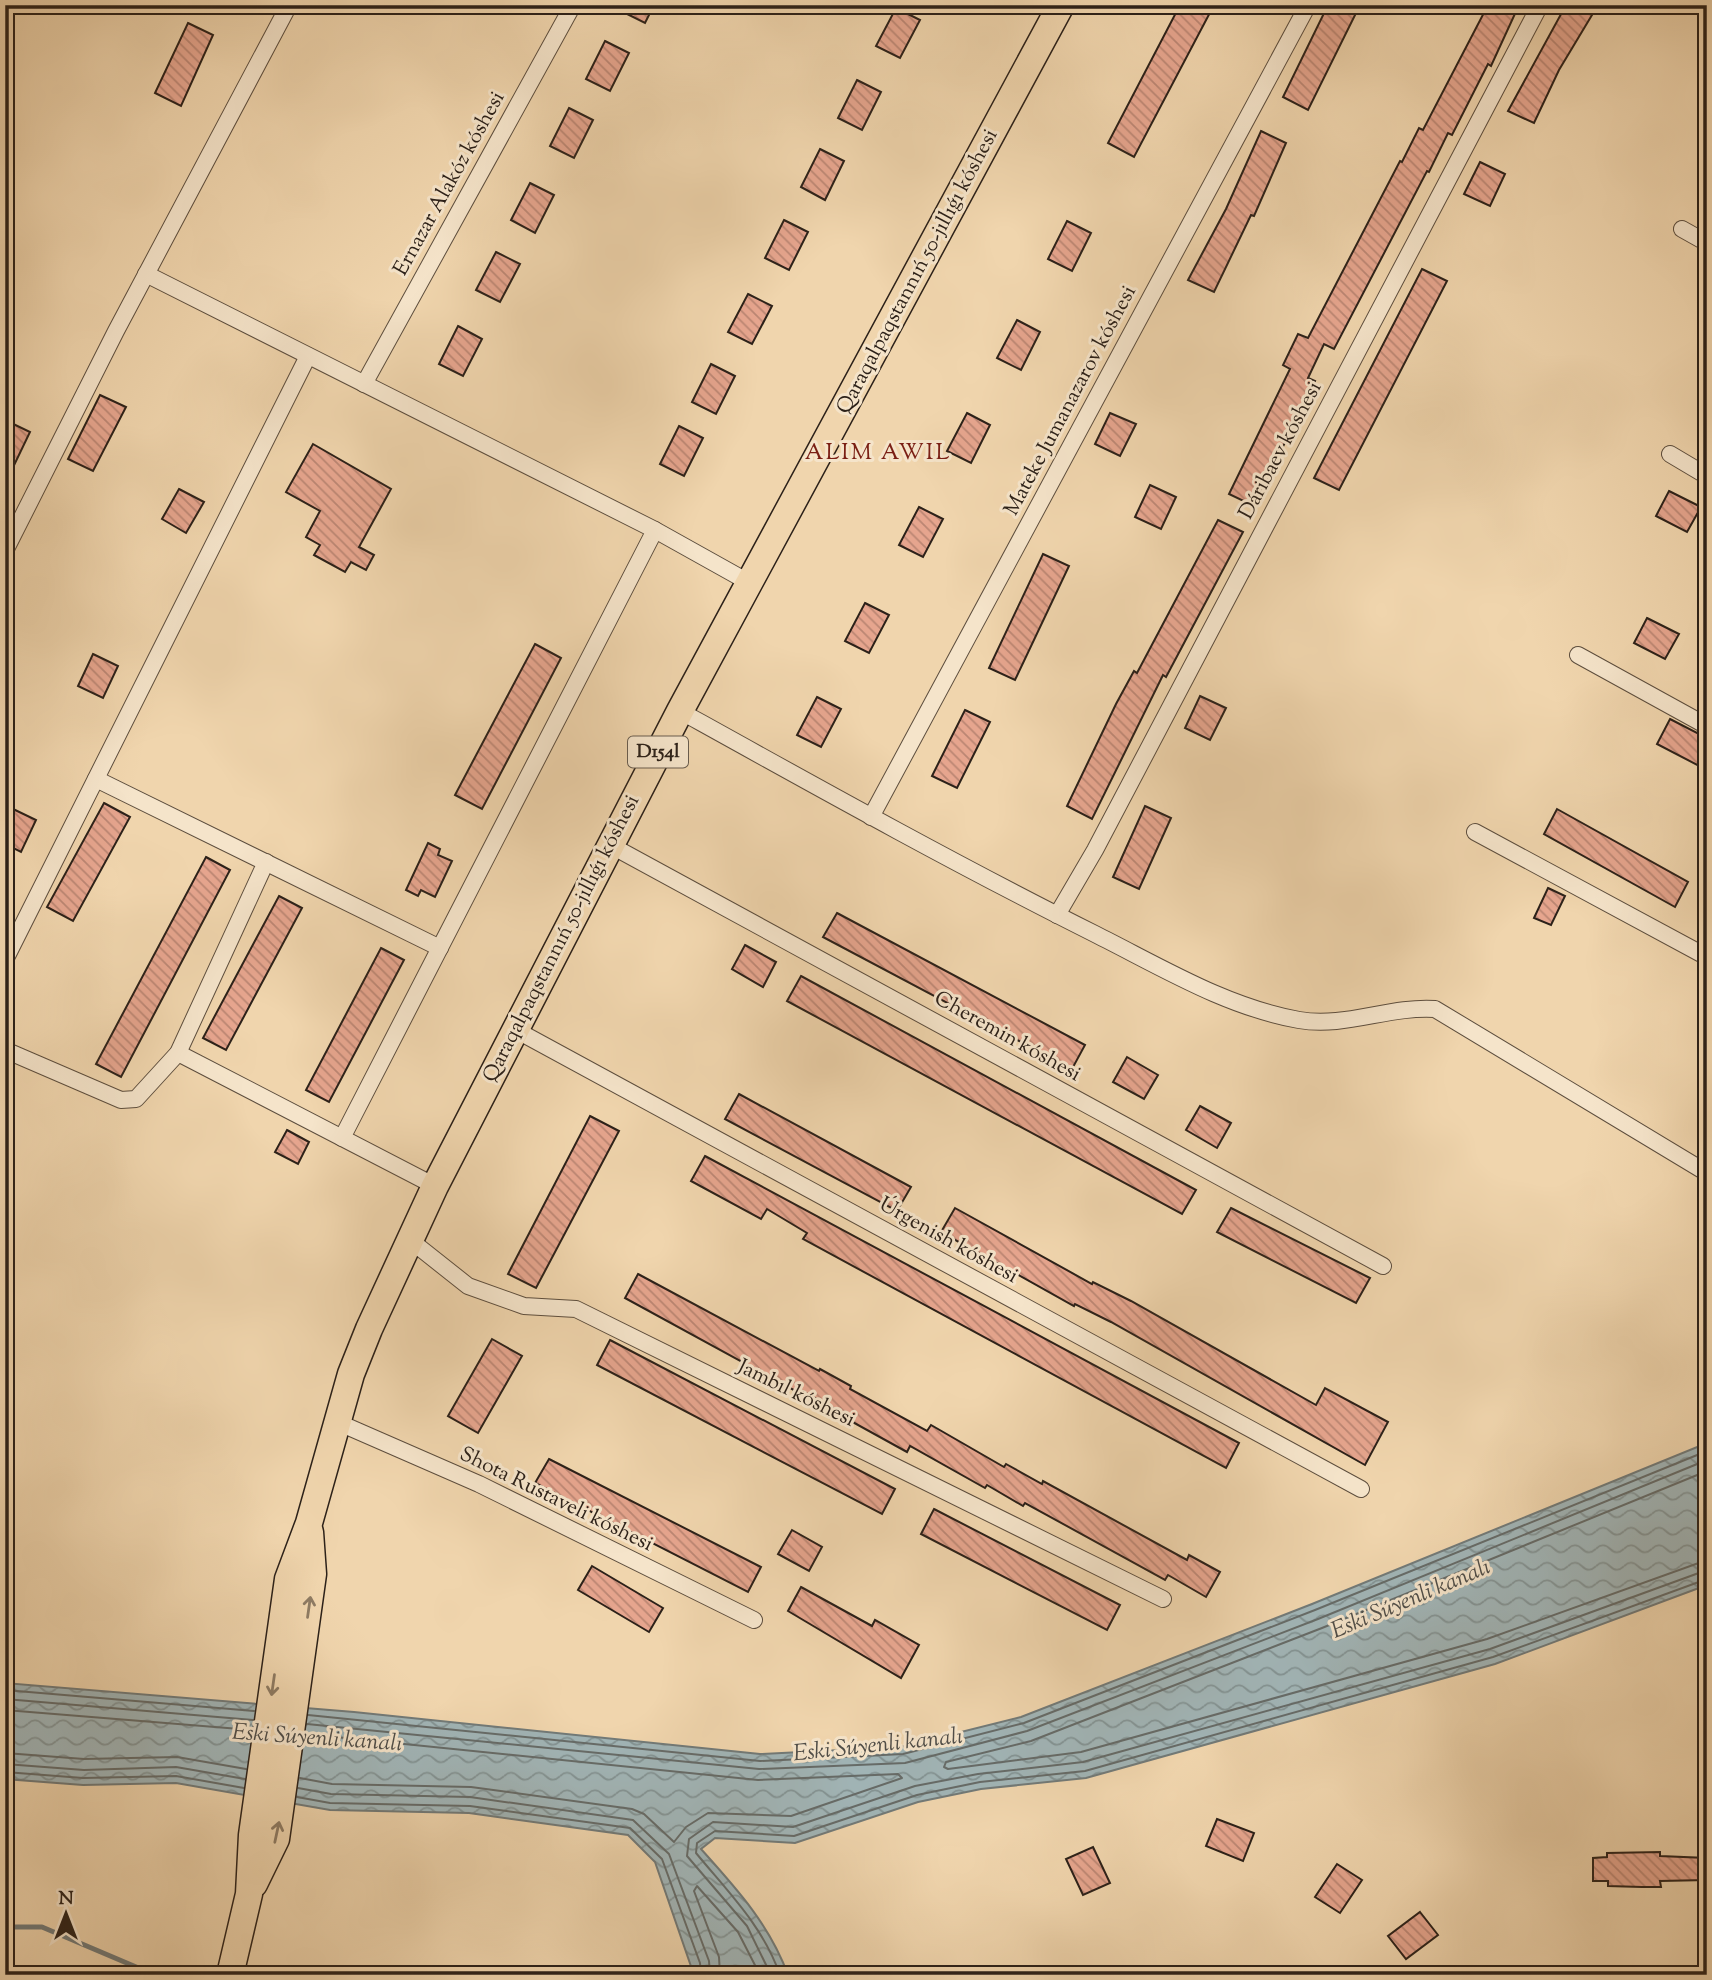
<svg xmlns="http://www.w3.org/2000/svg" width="1712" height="1980" font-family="'Sorts Mill Goudy',serif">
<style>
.water{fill:url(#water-waves);stroke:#727a78;stroke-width:2}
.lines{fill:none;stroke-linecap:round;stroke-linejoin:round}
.shore{stroke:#666b68;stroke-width:2}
.stream{stroke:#727a78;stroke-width:5}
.building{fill:url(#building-back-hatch);stroke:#2c2119;stroke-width:2}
.street-casing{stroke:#5d4e3e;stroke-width:18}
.primary-casing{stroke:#2c2119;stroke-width:29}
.street{stroke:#f5e4ca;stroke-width:16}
.primary{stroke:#f0d5ad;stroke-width:26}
.oneway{stroke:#8e7b63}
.labels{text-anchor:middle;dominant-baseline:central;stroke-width:6;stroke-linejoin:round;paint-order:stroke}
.shield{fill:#f5e4ca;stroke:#685c4e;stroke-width:2}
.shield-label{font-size:19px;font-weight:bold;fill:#2c2119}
.street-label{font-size:21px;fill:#2c2119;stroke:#f5e4ca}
.neighbourhood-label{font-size:23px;letter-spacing:2px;fill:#7a1f14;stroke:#f5e4ca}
.water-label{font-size:23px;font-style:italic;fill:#4f4d48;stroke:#f5e4ca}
</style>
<defs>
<pattern id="water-waves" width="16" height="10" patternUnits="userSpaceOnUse" patternTransform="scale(1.75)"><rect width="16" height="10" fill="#a1b5b7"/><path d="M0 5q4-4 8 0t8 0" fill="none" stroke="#839394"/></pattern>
<pattern id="building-back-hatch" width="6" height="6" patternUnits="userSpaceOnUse" patternTransform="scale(1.75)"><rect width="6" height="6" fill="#e6a58e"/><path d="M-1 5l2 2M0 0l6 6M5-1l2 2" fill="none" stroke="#bb8673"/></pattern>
</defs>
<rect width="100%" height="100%" fill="#f0d5ad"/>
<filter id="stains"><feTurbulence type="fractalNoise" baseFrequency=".00286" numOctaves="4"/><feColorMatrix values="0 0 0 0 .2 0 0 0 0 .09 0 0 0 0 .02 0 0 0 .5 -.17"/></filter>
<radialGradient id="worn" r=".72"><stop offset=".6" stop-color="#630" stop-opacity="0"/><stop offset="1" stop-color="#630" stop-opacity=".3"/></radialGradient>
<path class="water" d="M1707,1443V1585L1495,1664L1086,1778L981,1789L918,1802L795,1843L715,1838L701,1849C736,1888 770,1925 788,1975H694L655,1862L628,1835L469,1813L330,1810L176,1783L83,1785L5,1779V1683L354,1712L760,1754L901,1747L1021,1717L1312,1604Z"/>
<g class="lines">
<g class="shore">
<path d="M1707,1471L1322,1628L1031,1741L946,1762L944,1767L948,1769L1081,1752L1487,1639L1707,1560"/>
<path d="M5,1690L254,1711"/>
<path d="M5,1699L253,1720"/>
<path d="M5,1710L252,1730"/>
<path d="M308,1715L760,1761L903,1754L1024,1723L1315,1610L1707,1451"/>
<path d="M307,1724L759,1769L905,1763L1027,1731L1318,1619L1707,1460"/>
<path d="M5,1753L84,1759L177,1757L246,1769"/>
<path d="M5,1764L84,1770L176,1767L245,1779"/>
<path d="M5,1772L83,1778L176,1776L244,1788"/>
<path d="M300,1778L332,1784L471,1787L632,1809L644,1814L674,1842L686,1827L708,1813L791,1816L902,1778L898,1774L758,1780L306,1734"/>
<path d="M298,1788L331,1794L470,1797L633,1820L669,1854L709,1961L710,1975"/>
<path d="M297,1797L330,1803L470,1806L630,1828L662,1859L700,1963L701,1975"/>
<path d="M720,1975L719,1957L694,1891L697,1886L738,1932L760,1975"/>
<path d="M771,1975L747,1926L687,1856L689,1839L713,1822L793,1827L915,1786L978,1774L1083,1762L1490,1649L1707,1570"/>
<path d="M780,1975C763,1926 728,1892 696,1853L697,1843L715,1831L794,1836L917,1795L980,1782L1085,1771L1493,1657L1707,1579"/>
</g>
<path class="stream" d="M5,1927H42L155,1975"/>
</g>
<g class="building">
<path d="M609,5H654L645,23Z"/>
<path d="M1180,5H1214L1134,157L1108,143Z"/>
<path d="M1328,5H1360L1308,110L1283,97Z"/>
<path d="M1488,5H1519L1491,66L1488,64L1452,135L1448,133L1429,172L1427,171L1334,349L1324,344L1308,378L1315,381L1254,506L1229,494L1290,369L1283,365L1298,334L1308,338L1400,161L1402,162L1419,128L1423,130Z"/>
<path d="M1566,5H1598L1559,70L1534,123L1508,111Z"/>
<path d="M896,8L920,20L900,58L876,46Z"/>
<path d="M188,23L213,35L181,106L155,93Z"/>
<path d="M605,41L629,53L610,91L586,79Z"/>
<path d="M857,80L881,92L862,130L838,118Z"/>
<path d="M569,108L593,120L574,158L550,146Z"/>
<path d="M1261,131L1286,143L1254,216L1251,215L1214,292L1188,280L1226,209Z"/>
<path d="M820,149L844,161L825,200L801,187Z"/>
<path d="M1480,162L1505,174L1490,206L1464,194Z"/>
<path d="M530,183L554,195L535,233L511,220Z"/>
<path d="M784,220L808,232L789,270L765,258Z"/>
<path d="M1067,221L1091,233L1072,271L1048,259Z"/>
<path d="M496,252L520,264L500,302L476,290Z"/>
<path d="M1422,269L1447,281L1339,490L1314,478Z"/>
<path d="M748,294L772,306L752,344L728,332Z"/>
<path d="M1017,320L1040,332L1021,370L997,358Z"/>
<path d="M458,326L482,339L463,376L439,364Z"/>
<path d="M711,364L735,376L716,414L692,402Z"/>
<path d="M100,395L126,407L93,471L68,459Z"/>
<path d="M967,413L990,425L971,463L947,451Z"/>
<path d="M1110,413L1136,424L1120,456L1095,444Z"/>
<path d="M5,420L30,432L5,484Z"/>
<path d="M679,426L703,438L684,476L660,464Z"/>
<path d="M313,444L391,489L359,547L374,555L366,570L351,562L345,572L314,555L320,545L306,537L320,511L286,492Z"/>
<path d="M1150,485L1176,497L1161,529L1135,517Z"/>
<path d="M179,489L204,502L186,533L162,519Z"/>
<path d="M1669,491L1701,507L1687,532L1656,516Z"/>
<path d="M919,507L943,519L923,557L899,545Z"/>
<path d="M1218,520L1243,532L1166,677L1163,675L1092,819L1067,806L1116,704L1134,671L1137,673Z"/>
<path d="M1043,554L1069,566L1015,680L989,668Z"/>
<path d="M865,603L889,615L869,653L845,641Z"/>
<path d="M1647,618L1679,634L1665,659L1634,643Z"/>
<path d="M535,644L561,658L482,809L455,795Z"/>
<path d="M93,654L118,666L103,698L78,686Z"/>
<path d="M1200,696L1226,708L1210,740L1185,728Z"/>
<path d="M817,697L841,709L821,747L797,735Z"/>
<path d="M965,710L990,722L957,788L932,776Z"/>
<path d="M1670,719L1707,738V770L1657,744Z"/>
<path d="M104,803L130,817L73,921L47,907Z"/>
<path d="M1145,806L1171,818L1139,889L1113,877Z"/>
<path d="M11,808L36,820L21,852L5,844V819Z"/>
<path d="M1557,809L1688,882L1675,907L1544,834Z"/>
<path d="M428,843L440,849L438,855L452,861L435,897L421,890L418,896L406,890Z"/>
<path d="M206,857L230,870L121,1077L96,1064Z"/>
<path d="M1548,888L1565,896L1551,925L1534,918Z"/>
<path d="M279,896L302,908L226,1050L203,1038Z"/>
<path d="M837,913L1085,1045L1072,1069L823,937Z"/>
<path d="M745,945L776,962L763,987L732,969Z"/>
<path d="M381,948L404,960L329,1102L306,1090Z"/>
<path d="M801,976L1196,1190L1182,1214L787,1001Z"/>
<path d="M1127,1057L1158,1075L1144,1099L1113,1082Z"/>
<path d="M739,1094L911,1187L897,1211L725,1119Z"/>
<path d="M1200,1106L1231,1123L1217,1148L1186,1130Z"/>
<path d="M590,1116L619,1131L536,1288L508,1274Z"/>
<path d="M287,1130L309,1142L298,1164L275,1152Z"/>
<path d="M705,1156L1239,1443L1226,1468L803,1239L807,1233L767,1209L761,1219L691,1181Z"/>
<path d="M955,1208L1092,1284L1093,1282L1131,1301L1316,1405L1325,1388L1388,1422L1365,1465L1111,1322L1075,1304L1074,1306L941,1232Z"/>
<path d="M1231,1208L1370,1278L1356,1303L1217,1232Z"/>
<path d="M638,1274L819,1371L820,1369L851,1386L850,1389L927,1431L931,1425L1004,1467L1006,1464L1042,1484L1043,1481L1187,1560L1189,1555L1220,1572L1206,1597L1168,1575L1165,1580L1025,1503L1023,1506L987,1485L985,1488L910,1446L907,1452L838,1414L839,1411L802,1391L801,1394L625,1298Z"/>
<path d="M492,1339L522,1356L478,1433L448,1416Z"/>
<path d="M610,1340L895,1489L882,1514L597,1365Z"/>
<path d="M549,1459L761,1567L748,1592L535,1483Z"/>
<path d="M934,1509L1120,1605L1107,1630L921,1534Z"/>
<path d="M792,1530L822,1547L809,1571L778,1554Z"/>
<path d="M592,1566L663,1608L649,1632L578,1590Z"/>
<path d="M801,1587L872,1626L875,1620L919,1645L901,1678L788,1611Z"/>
<path d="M1217,1819L1254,1833L1243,1861L1206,1846Z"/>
<path d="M1093,1847L1110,1883L1083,1895L1066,1859Z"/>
<path d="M1660,1852V1856L1707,1858V1880L1660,1881L1661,1887H1642L1608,1886V1881H1593V1858L1607,1857V1853Z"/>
<path d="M1337,1864L1362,1880L1340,1913L1315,1897Z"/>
<path d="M1420,1912L1438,1935L1406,1959L1388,1936Z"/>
</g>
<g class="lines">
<g class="street-casing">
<g id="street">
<path d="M1682,229L1707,243"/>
<path d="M146,274L655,530L750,583"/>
<path d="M364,384L573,5"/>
<path d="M1670,454L1707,476"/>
<path d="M5,551L116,331L289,5"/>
<path d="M1578,655L1707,726"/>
<path d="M680,711C817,787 955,864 1095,934C1161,967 1226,1007 1299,1020C1345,1028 1389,1006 1435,1009L1707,1173"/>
<path d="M96,779L440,948"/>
<path d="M871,817L1308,5"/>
<path d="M1475,832L1707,957"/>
<path d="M610,845L1383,1266"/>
<path d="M1057,915L1095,850L1540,5"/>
<path d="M5,960L308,356"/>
<path d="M514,1029L1361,1489"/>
<path d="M5,1050L121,1100L136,1099L178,1053L266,862"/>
<path d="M178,1053L435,1186"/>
<path d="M342,1138L655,530"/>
<path d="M410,1240L468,1286L524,1306L576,1309L1163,1599"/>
<path d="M337,1422L479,1484L754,1620"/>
</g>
</g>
<g class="primary-casing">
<g id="primary">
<path d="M254,1884L276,1839L313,1574L310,1532"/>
<path d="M230,1975L249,1894L252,1835L288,1579L309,1523L351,1374L369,1329L435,1186L680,711L1061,5"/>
</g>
</g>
<use href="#street" class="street"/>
<use href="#primary" class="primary"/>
</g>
<defs><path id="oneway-shaft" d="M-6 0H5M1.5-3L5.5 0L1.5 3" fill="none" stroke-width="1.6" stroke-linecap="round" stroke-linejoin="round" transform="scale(1.75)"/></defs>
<g class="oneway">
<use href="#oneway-shaft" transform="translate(309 1607) rotate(-82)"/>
<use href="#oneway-shaft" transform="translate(273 1685) rotate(98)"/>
<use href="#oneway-shaft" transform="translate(277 1832) rotate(-78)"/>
</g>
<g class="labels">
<rect class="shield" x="628" y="736.5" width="60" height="31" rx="5"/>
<g class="shield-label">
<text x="658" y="752">D154l</text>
</g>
<g class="street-label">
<text transform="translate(450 184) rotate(-61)">Ernazar Alakóz kóshesi</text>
<text transform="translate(918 272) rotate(-62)">Qaraqalpaqstannıń 50-jıllıǵı kóshesi</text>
<text transform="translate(1071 401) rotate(-62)">Mateke Jumanazarov kóshesi</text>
<text transform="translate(1281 451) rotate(-62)">Dáribaev kóshesi</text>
<text transform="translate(562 939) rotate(-63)">Qaraqalpaqstannıń 50-jıllıǵı kóshesi</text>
<text transform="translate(1007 1037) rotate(29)">Cheremin kóshesi</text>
<text transform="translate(948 1241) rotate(29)">Úrgenish kóshesi</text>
<text transform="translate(796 1394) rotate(26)">Jambıl kóshesi</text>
<text transform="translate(556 1500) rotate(26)">Shota Rustaveli kóshesi</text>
</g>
<g class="neighbourhood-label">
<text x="878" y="453">ALIM AWIL</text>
</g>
<g class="water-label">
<text transform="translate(1411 1600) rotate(-23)">Eski Súyenli kanalı</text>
<text transform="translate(317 1739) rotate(4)">Eski Súyenli kanalı</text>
<text transform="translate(878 1746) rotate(-6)">Eski Súyenli kanalı</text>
</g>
</g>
<rect width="1712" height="1980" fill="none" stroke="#f0d5ad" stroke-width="28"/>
<rect x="7" y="7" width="1698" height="1966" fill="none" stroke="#2c2119" stroke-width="3.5"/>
<rect x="14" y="14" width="1684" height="1952" fill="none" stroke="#2c2119" stroke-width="2"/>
<g transform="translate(66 1914)" stroke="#f5e4ca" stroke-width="5" paint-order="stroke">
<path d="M0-5L12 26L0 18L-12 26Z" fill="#2c2119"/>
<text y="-10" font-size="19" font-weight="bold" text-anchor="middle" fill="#2c2119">N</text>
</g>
<rect width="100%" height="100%" filter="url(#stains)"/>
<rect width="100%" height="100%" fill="url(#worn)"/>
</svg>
